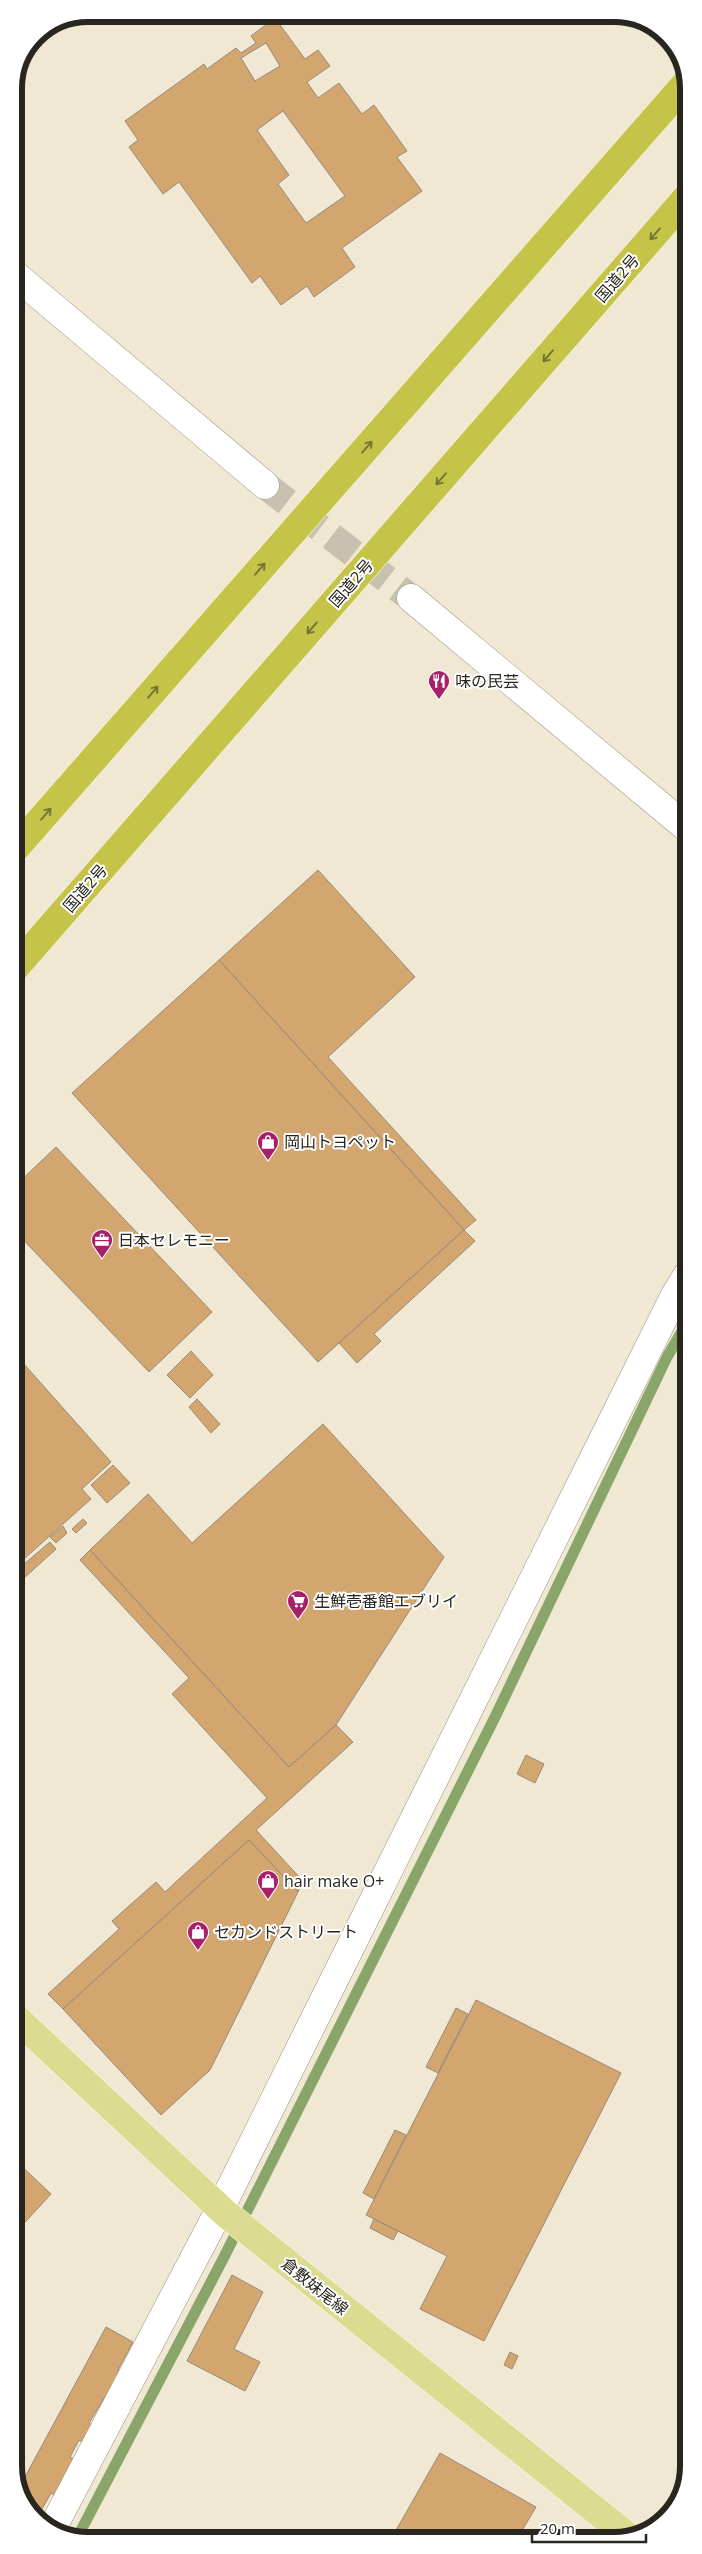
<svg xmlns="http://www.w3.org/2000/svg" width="702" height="2554" font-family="'Open Sans','Noto Sans JP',sans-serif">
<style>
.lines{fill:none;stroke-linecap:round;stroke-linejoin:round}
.stream{stroke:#8aa569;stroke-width:11}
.building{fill:#d3a56f;stroke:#988a7a;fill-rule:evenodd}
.minor-tunnel{stroke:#c8c1af;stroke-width:28;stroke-dasharray:28 14;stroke-linecap:butt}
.minor-casing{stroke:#9b9380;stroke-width:29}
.major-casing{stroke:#fff;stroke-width:29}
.highway-casing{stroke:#fff;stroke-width:29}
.minor{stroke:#fff;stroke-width:28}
.major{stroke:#dcdc91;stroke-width:28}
.highway{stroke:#c5c448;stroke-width:28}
.oneway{stroke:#767533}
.labels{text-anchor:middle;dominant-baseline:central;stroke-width:4;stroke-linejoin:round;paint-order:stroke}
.street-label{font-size:16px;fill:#28261e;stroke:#fff}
.poi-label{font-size:16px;fill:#28261e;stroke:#fff;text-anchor:start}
.rim{fill:none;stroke:#28261e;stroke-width:6}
</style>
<rect width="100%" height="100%" fill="#f0e8d3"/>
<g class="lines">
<path class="stream" d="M77,2538L223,2259L496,1715L667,1357L688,1321"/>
</g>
<g class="building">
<path d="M275,18L305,59L318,50L330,66L307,82L318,98L339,83L362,114L374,105L407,151L397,157L422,191L342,248L355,267L314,297L307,286L281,305L260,276L252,283L179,182L163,194L129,147L138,140L125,121L204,64L207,69L236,48L241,53L256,43L251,36ZM266,43L280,66L255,81L241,58ZM283,111L345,196L306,223L278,184L289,175L257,130Z"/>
<path d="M318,870L415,977L328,1057L476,1220L464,1230L219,960Z"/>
<path d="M219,960L464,1230L318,1362L72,1093Z"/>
<path d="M56,1147L212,1312L149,1372L14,1230V1187Z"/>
<path d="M464,1230L475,1241L374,1334L381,1341L357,1363L339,1343Z"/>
<path d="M191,1351L213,1375L190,1398L167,1375Z"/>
<path d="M15,1354L111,1462L82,1489L91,1499L15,1567Z"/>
<path d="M197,1399L220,1424L211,1433L189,1407Z"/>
<path d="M323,1424L444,1557L336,1725L289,1767L90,1550L148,1494L192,1543Z"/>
<path d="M113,1465L130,1483L107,1503L91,1485Z"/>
<path d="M83,1519L87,1523L76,1533L72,1529Z"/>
<path d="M63,1526L67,1533L56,1543L50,1537Z"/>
<path d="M50,1542L56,1549L23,1579L16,1571Z"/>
<path d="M90,1550L289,1767L336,1725L353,1742L256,1830L302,1880L298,1892L249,1840L63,2009L48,1994L119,1929L112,1921L156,1882L165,1892L267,1798L172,1694L189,1678L80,1560Z"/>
<path d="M526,1755L544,1764L535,1783L517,1774Z"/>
<path d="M249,1840L298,1892L210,2070L161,2115L63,2009Z"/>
<path d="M476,2000L621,2073L484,2341L420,2309L447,2256L366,2215Z"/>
<path d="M456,2008L468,2014L438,2073L426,2067Z"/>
<path d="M395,2130L406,2135L374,2199L363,2193Z"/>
<path d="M15,2160L51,2194L15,2233Z"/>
<path d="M374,2219L398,2231L393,2240L370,2228Z"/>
<path d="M232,2275L263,2292L234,2349L260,2362L245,2391L187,2361Z"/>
<path d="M106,2327L133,2342L118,2370L121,2371L89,2423L92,2425L82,2442L79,2440L70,2457L74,2459L54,2495L51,2493L37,2518L19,2488Z"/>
<path d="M510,2352L518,2356L512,2369L504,2365Z"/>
<path d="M440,2453L536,2507L517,2539H391Z"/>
</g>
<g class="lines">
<path class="minor-tunnel" d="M265,485L411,598"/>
<g class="minor-casing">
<g id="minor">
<path d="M14,274L265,485"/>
<path d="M411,598L687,828"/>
<path d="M53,2527L220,2209L675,1295L688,1274"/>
</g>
</g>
<g class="major-casing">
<path id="major" d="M15,2017L225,2213L630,2538"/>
</g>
<g class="highway-casing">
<g id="highway">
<path d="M14,850L687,82"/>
<path d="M14,969L687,197"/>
</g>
</g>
<use href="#minor" class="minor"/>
<use href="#major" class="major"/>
<use href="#highway" class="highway"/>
</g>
<defs><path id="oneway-shaft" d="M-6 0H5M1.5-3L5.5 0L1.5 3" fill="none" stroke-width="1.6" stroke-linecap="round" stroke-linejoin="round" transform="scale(1.25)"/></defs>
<g class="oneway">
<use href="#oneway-shaft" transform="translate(655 234) rotate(131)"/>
<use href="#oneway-shaft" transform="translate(548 356) rotate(131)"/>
<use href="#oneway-shaft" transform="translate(367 447) rotate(-49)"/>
<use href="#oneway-shaft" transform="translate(441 479) rotate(131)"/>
<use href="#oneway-shaft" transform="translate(260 569) rotate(-49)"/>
<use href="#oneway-shaft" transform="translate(312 628) rotate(131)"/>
<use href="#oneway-shaft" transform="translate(153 692) rotate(-49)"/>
<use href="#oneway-shaft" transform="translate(46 814) rotate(-49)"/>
</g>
<defs>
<g id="restaurant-pin" transform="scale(1.125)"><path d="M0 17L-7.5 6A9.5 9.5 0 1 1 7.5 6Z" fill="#a7216a" stroke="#fff"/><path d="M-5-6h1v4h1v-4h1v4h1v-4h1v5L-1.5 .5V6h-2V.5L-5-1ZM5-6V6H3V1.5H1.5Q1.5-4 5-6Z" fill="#fff"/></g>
<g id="shop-pin" transform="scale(1.125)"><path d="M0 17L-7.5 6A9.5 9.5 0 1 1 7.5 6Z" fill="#a7216a" stroke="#fff"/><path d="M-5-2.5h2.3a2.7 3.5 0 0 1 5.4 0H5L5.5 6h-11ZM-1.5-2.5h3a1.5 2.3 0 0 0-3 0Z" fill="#fff"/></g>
<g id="office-pin" transform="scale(1.125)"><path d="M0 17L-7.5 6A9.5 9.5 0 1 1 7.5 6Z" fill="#a7216a" stroke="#fff"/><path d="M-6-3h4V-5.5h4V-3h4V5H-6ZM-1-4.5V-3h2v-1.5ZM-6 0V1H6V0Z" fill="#fff"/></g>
<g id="supermarket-pin" transform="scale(1.125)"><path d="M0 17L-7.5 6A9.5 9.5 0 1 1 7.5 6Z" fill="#a7216a" stroke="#fff"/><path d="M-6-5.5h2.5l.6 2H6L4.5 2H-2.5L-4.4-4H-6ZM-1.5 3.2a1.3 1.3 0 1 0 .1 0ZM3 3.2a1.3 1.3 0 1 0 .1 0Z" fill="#fff"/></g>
</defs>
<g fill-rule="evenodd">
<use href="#restaurant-pin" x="439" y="681"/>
<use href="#shop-pin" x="268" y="1142"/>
<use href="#office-pin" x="102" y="1240"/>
<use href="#supermarket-pin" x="298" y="1601"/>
<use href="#shop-pin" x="268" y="1881"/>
<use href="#shop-pin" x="198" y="1932"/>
</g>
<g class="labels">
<g class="street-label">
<text transform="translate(617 278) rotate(-49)">国道2号</text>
<text transform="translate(351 583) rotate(-49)">国道2号</text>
<text transform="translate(85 888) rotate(-49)">国道2号</text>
<text transform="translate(315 2286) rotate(39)">倉敷妹尾線</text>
</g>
<g class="poi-label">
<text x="455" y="681">味の民芸</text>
<text x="284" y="1142">岡山トヨペット</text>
<text x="118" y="1240">日本セレモニー</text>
<text x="314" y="1601">生鮮壱番館エブリイ</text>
<text x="284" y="1881">hair make O+</text>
<text x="214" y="1932">セカンドストリート</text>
</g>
</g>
<path d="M0 0H702V2554H0ZM88 22H614A66 66 0 0 1 680 88V2466A66 66 0 0 1 614 2532H88A66 66 0 0 1 22 2466V88A66 66 0 0 1 88 22Z" fill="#fff" fill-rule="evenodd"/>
<path class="rim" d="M88 22H614A66 66 0 0 1 680 88V2466A66 66 0 0 1 614 2532H88A66 66 0 0 1 22 2466V88A66 66 0 0 1 88 22Z"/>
<path d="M532 2534v8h114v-8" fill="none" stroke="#28261e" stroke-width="2.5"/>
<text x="540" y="2534" font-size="15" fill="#28261e" stroke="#ffffff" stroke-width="4" paint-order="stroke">20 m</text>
</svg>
